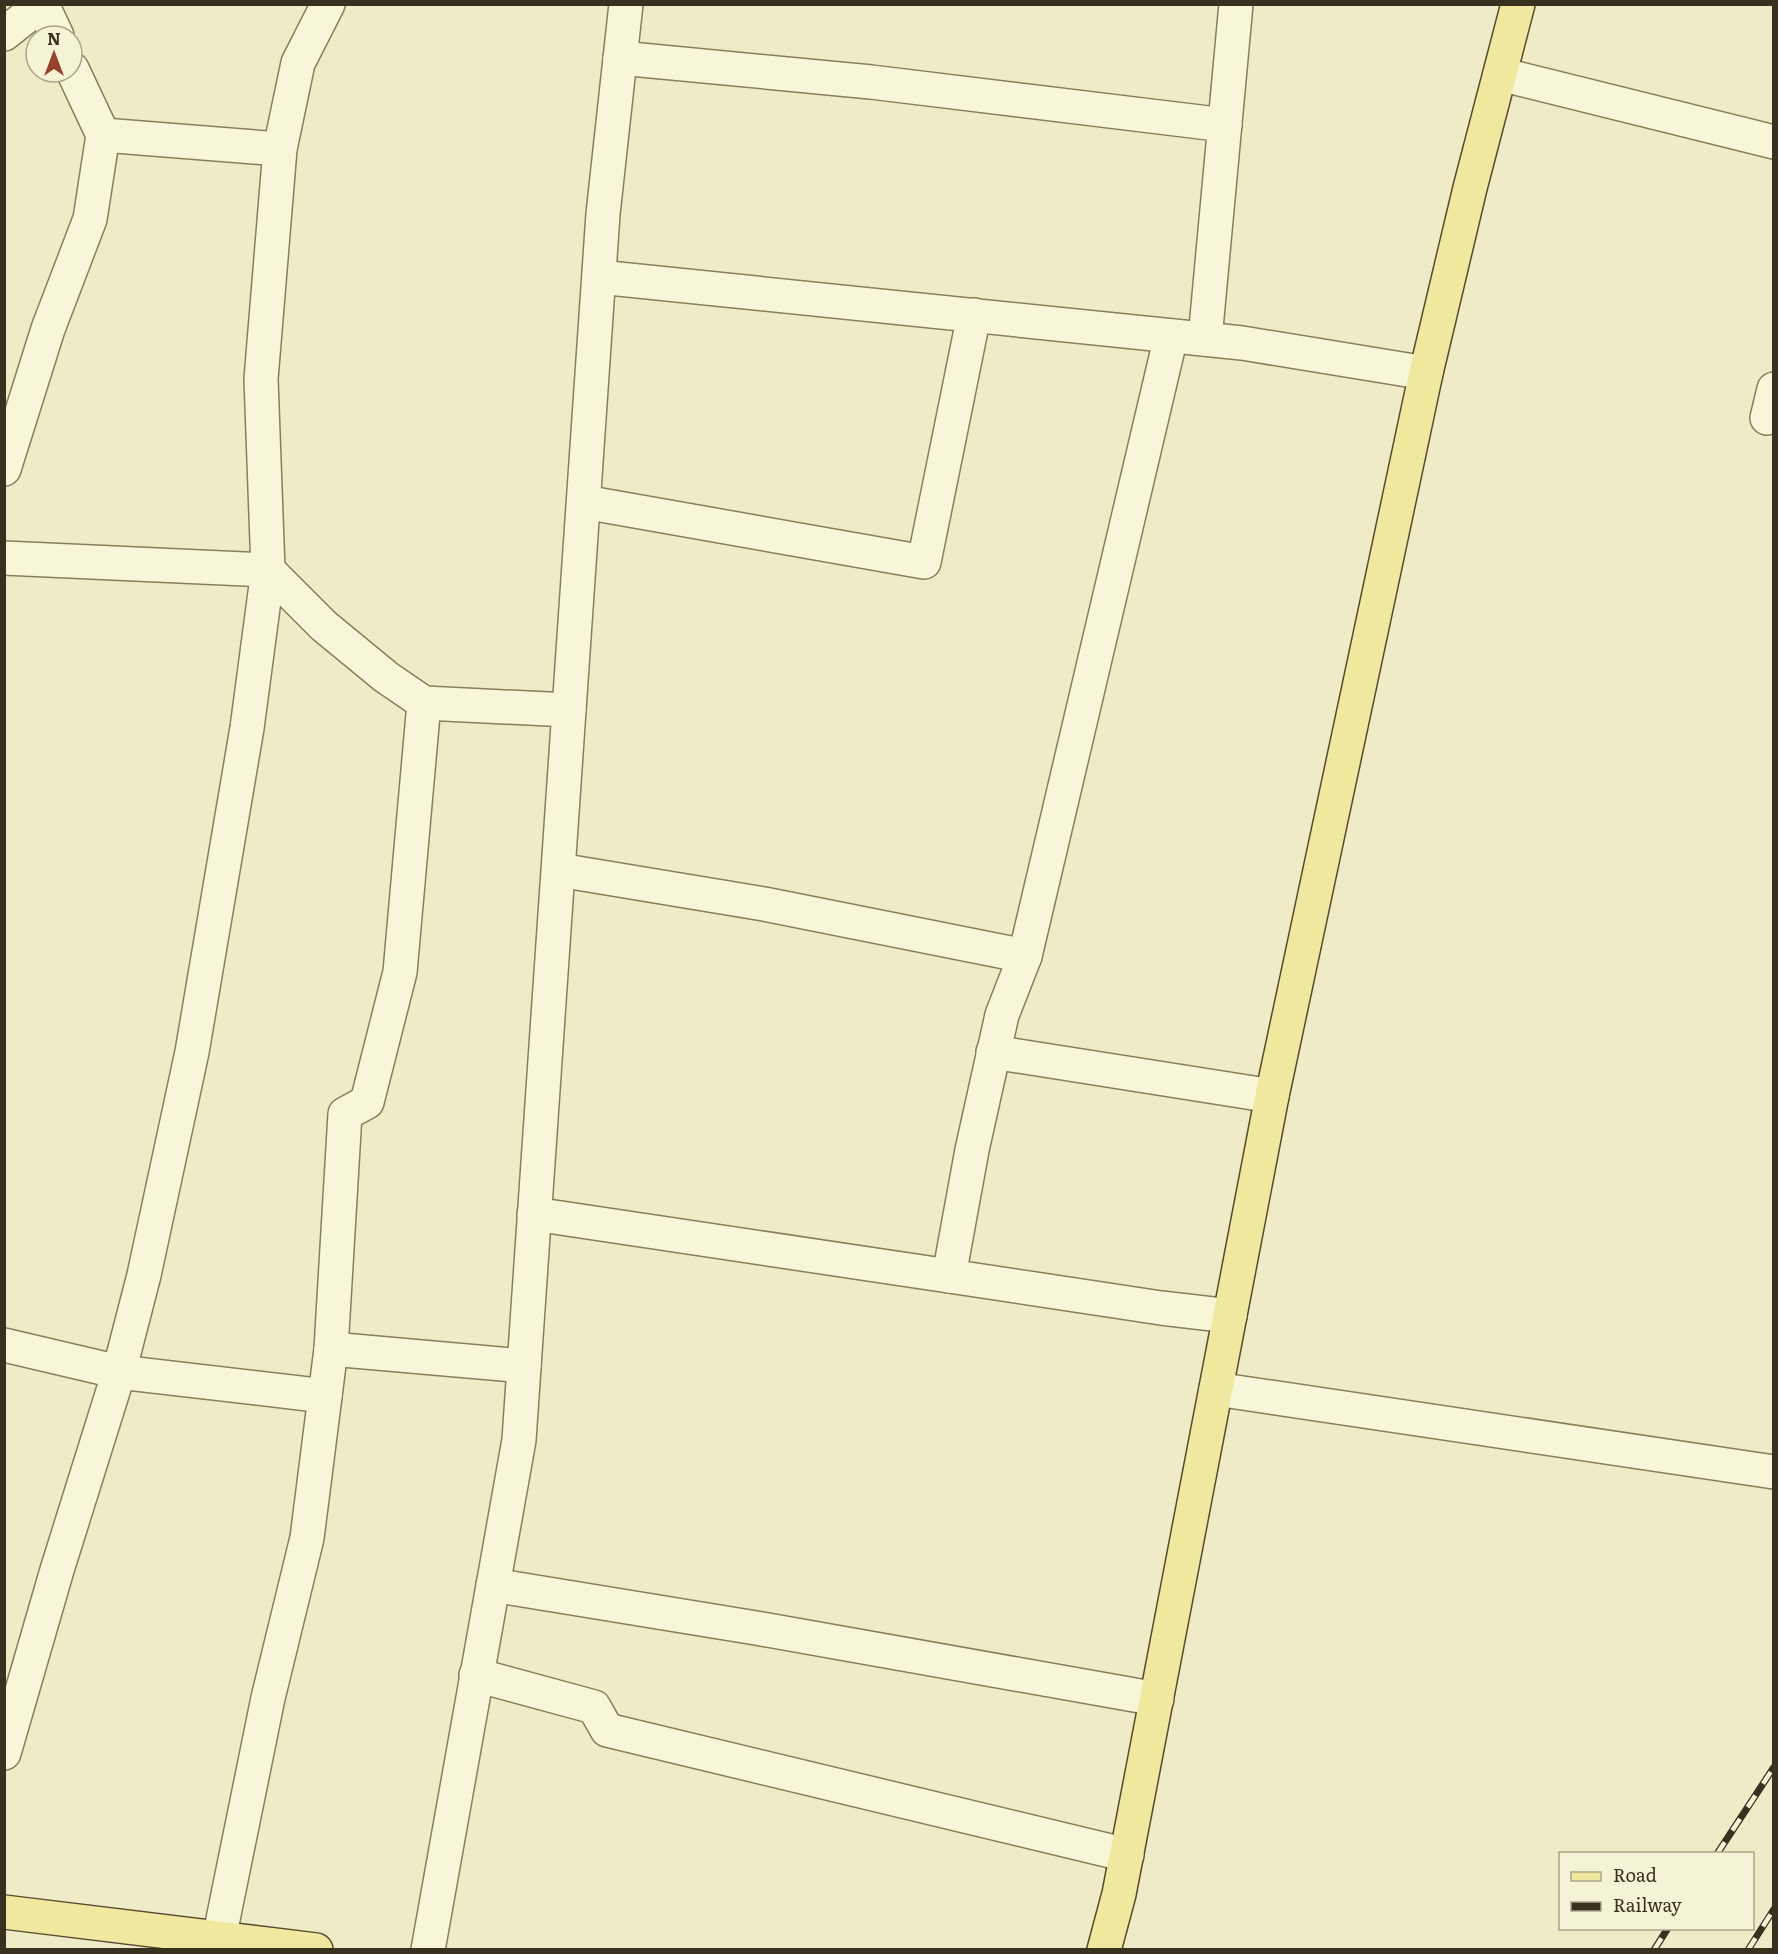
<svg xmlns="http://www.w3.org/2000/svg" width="1778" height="1954" font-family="Literata,serif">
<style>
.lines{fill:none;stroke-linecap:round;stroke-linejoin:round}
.minor-casing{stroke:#897e5c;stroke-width:36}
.major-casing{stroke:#574a30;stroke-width:36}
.minor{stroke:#f8f6d9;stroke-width:33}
.major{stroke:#f0e89e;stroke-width:33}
.rail-casing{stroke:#39311f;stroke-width:7}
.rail{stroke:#f5f3d5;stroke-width:4.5;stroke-dasharray:14;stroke-linecap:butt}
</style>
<rect width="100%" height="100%" fill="#eeebc6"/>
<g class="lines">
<g class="minor-casing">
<g id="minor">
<path d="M42,4L57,36"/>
<path d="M4,34L42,4"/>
<path d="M620,58L871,82L1225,125"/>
<path d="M1500,74L1774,142"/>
<path d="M280,149L298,63L328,4"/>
<path d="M599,277L1242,343L1426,373"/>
<path d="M1171,336L1025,956L1002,1015L972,1150L949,1276L1161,1308L1230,1316"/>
<path d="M1205,339L1236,4"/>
<path d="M1767,418L1774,389"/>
<path d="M4,469L48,329L90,219L103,135L72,69"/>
<path d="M584,502L924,562L974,315"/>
<path d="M4,558L268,570L324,626L386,677L424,703L400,972L367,1102L345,1114L331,1349L307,1538L268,1698L219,1939"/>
<path d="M424,703L569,710"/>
<path d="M559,870L764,904L1025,956"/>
<path d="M993,1052L1272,1096"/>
<path d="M534,1214L949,1276"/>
<path d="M4,1345L119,1372L325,1396"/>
<path d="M331,1349L524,1366"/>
<path d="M1216,1389L1774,1472"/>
<path d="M493,1585L756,1628L1157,1699"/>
<path d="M476,1675L594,1707L607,1730L1127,1855"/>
<path d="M4,1753L57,1570L119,1372L144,1275L192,1052L247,728L268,570L261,379L280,149L103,135"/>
<path d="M428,1950L519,1440L603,214L626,4"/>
</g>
</g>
<g class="major-casing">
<g id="major">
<path d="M4,1912L316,1950"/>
<path d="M1104,1950L1119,1894L1272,1096L1426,373L1470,188L1518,4"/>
</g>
</g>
<use href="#minor" class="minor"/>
<use href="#major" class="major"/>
<g class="rail-casing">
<g id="rail">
<path d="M1717,1854L1774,1767"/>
<path d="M1654,1950L1668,1928"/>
<path d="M1748,1950L1774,1909"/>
</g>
</g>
<use href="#rail" class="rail"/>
</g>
<rect width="1778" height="1954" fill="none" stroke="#39311f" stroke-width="12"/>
<rect x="1559" y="1852" width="195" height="78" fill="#f5f3d5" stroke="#aaa58c" stroke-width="1.5"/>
<rect x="1571" y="1872" width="30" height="9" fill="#f0e89e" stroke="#aaa58c" stroke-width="1.5"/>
<text x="1613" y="1882" font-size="18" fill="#39311f">Road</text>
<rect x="1571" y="1902" width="30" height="9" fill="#39311f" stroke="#aaa58c" stroke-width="1.5"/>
<text x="1613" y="1912" font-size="18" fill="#39311f">Railway</text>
<g transform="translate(54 54)"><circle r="28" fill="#f5f3d5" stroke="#aaa58c" stroke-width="1.5"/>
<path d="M0-4.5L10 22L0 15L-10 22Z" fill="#97432c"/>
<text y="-9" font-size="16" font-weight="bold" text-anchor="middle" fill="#39311f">N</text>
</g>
</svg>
